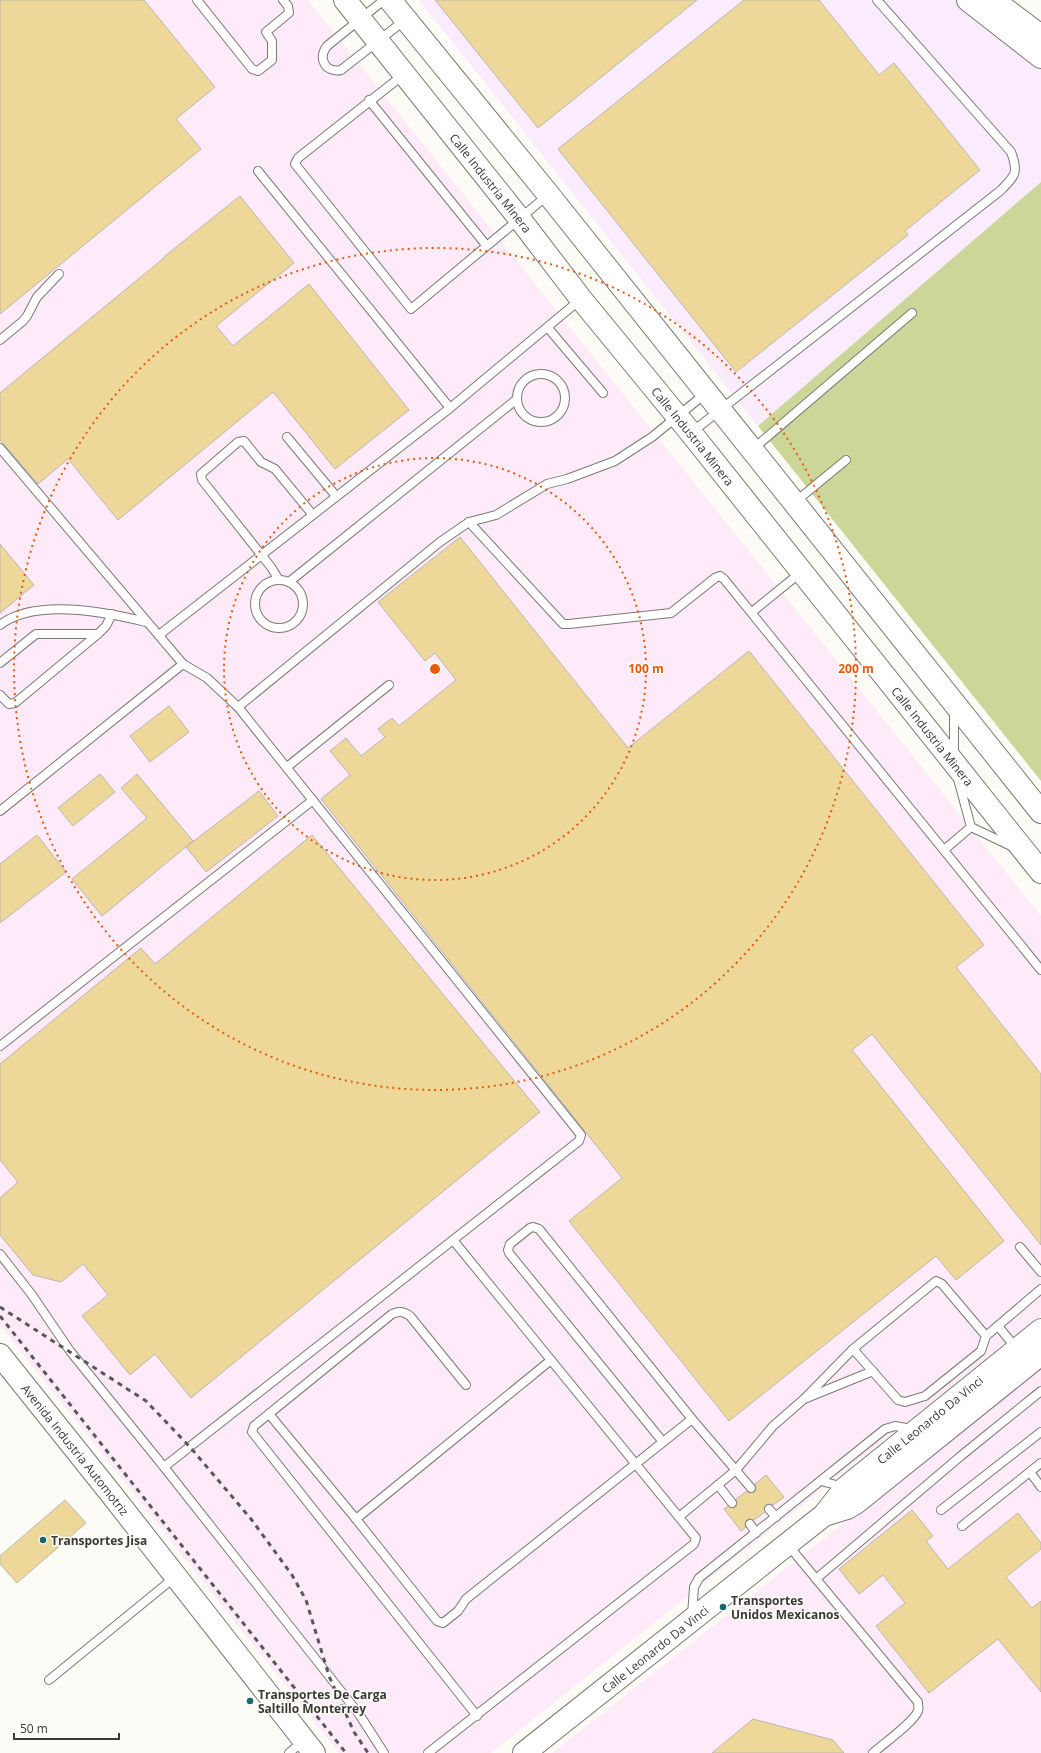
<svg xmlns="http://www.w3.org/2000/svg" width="1041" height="1753" font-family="'Open Sans',sans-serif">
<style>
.commercial{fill:#faebfe}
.industrial{fill:#ffeaf9}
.green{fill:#ccd699}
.building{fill:#edd799;stroke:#b8b7b3}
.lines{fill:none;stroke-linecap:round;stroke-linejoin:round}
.service-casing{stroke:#7a7975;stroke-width:10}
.secondary-casing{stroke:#7a7975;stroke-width:24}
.service{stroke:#fff;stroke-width:8}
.secondary{stroke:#fff;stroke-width:22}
.rail{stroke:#585855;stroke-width:3;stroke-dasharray:5 5;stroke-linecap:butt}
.ring{fill:none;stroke:#e8590c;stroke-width:2;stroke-dasharray:2 4}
.poi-dot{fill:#186769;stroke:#fcfbf6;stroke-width:1.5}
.labels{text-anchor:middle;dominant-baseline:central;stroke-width:3;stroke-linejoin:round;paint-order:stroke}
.street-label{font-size:12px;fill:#393937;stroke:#fcfbf6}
.poi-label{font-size:12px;font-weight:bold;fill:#393937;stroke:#fcfbf6;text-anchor:start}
.centre{fill:#e8590c;stroke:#fcfbf6;stroke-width:2}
.ring-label{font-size:12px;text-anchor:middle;font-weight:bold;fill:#e8590c;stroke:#fcfbf6;stroke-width:3;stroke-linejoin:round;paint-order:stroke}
</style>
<rect width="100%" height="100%" fill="#fcfbf6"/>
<path class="commercial" d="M419,0H970L1041,62V182L758,426Z"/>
<g class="industrial">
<path d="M0,0H308L1041,916V1315L491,1753H339L0,1325Z"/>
<path d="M1041,1367V1753H552Z"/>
</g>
<path class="green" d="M1041,182V781L758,426Z"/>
<g class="building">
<path d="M0,0H144L215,87L176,119L201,149L0,314Z"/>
<path d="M435,0H697L538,128Z"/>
<path d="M744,0H819L879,75L894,63L980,170L905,231L908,235L736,372L558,149Z"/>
<path d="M240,196L294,263L216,326L233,346L309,284L409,410L335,469L273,392L118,520L68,459L38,484L0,440V393L165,257V256Z"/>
<path d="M460,537L628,748L749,651L984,945L956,967L1041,1074V1245L872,1034L852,1050L1004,1241L956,1280L936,1256L729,1421L569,1221L622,1178L321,799L350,775L330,751L346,738L361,756L385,737L378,729L392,718L399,726L456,680L435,653L425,661L378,602Z"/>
<path d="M0,544L34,585L0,613Z"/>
<path d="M169,706L189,732L150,762L130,736Z"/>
<path d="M100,774L115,792L73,826L58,808Z"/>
<path d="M137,774L193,841L102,916L72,879L147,818L121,788Z"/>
<path d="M259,791L278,816L206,872L186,847Z"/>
<path d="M37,835L66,872L0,923V864Z"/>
<path d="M312,835L540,1112L191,1398L155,1354L130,1375L82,1316L108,1295L83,1264L61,1282L33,1275L0,1235V1198L18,1182L0,1160V1064L141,948L155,964Z"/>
<path d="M766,1475L784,1497L773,1505L770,1504L766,1505L764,1508L765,1512L754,1520L750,1519L747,1520L745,1524L746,1527L741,1531L724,1509L728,1506L732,1508L736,1507L737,1503L736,1499L747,1491L750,1493L754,1492L756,1489L755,1484Z"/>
<path d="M65,1500L86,1523L17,1583L0,1564V1556Z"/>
<path d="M912,1510L933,1536L926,1541L948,1569L1018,1513L1041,1543V1549L1006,1577L1032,1608L1041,1601V1692L998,1639L929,1693L876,1626L905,1603L883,1575L859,1594L839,1569Z"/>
<path d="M753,1719L833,1740L844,1753H712Z"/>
</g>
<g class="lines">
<g class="service-casing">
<g id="service">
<path d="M197,0L252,69L258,71L272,60V41L266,32L289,13L288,6L283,0"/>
<path d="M384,0L327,46C317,59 326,73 341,70L405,20"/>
<path d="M403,75L298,158L295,164L411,309L548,195"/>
<path d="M369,100L486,245"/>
<path d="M548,328L603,393"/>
<path d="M0,340L23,321L27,316L37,297L59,274"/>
<circle cx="541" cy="398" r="24"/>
<path d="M450,408L581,299"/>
<path d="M692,432L1000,191C1015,176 1019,173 1011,152L877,0"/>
<path d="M287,437L336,496"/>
<path d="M0,448L183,664L207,678L238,707L581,1135L579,1141L164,1467"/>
<path d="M753,449L912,313"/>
<path d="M795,502L846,460"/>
<path d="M469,522L563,624H569L671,613L715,578L720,576L724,579L1041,970"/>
<circle cx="279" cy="604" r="24"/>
<path d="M279,580L271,567L202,480L201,474L238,442L244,441L261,462L275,469L312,514"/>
<path d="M289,582L517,399"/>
<path d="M752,612L800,573"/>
<path d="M0,625C35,598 106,612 146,622"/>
<path d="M159,635L450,408L258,171"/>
<path d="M0,663L36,634H98"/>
<path d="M0,695L9,704L15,703L98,634L106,626L112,614"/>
<path d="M238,707L440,542L469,522L496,515L547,484L567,479L615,461L652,437L706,393"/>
<path d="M954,756V712"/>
<path d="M287,767L389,685"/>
<path d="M958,779L971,827L1013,847"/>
<path d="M0,811L183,664"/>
<path d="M944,850L971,827"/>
<path d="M0,1046L313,800"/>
<path d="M1020,1247L1041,1272"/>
<path d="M0,1254L32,1295L70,1351L164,1467L359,1714L384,1753"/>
<path d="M998,1326L1016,1348"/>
<path d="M986,1336L942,1284L936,1281L853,1349L898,1400L905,1402L925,1396L981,1351L986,1336L1041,1289"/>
<path d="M853,1349L804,1399L873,1371"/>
<path d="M466,1385L410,1316C403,1311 399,1311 392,1314L254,1426L252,1432L477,1716"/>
<path d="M269,1414L356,1519L437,1621L443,1623L458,1611L466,1599L692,1419"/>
<path d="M663,1442L509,1253L508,1250L510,1244L530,1228L533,1227L539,1229L692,1419L751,1488"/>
<path d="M1030,1472L1041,1487"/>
<path d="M821,1481L844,1487"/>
<path d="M718,1485L732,1503"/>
<path d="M769,1509L776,1517"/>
<path d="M941,1510L1041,1432"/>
<path d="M680,1516L736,1470L773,1426L804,1399"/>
<path d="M356,1519L551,1360"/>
<path d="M750,1524L756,1533"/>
<path d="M962,1526L1041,1463"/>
<path d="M788,1545L918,1702C918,1706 919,1708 918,1711C913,1723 883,1744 873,1753"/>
<path d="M816,1579L962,1455L1041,1391"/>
<path d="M692,1616L694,1587L699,1578L885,1429L895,1426L912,1429"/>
<path d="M49,1680L175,1577"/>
<path d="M289,1753L303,1741"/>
<path d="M428,1753L694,1544L696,1538L453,1240"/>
</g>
</g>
<g class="secondary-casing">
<g id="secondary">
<path id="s1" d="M345,0L519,218L581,299L691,433L1041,872"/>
<path d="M390,0L548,194L1041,812"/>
<path d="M968,0L1041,57"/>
<path d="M993,0L1041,36"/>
<path id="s2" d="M0,1355L112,1495L314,1753"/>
<path d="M824,1515L847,1508L857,1502L1041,1354"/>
<path id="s3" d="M524,1753L824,1515L845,1488L1041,1330"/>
</g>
</g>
<use href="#service" class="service"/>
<use href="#secondary" class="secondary"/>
<g class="rail">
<path d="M0,1307L146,1401L190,1447L251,1519L292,1575L306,1600L329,1676L354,1732L368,1753"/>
<path d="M0,1316L346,1753"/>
</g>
</g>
<g class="ring">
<circle cx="435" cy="669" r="211"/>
<circle cx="435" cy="669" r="421"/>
</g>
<g class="poi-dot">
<circle cx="43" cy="1540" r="4"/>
<circle cx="723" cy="1607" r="4"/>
<circle cx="250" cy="1701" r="4"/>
</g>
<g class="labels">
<g class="street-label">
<text stroke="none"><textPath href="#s1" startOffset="234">Calle Industria Minera</textPath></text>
<text stroke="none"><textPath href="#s1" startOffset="558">Calle Industria Minera</textPath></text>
<text stroke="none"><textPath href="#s1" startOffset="942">Calle Industria Minera</textPath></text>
<text stroke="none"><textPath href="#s3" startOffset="526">Calle Leonardo Da Vinci</textPath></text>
<text stroke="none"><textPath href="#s2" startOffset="121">Avenida Industria Automotriz</textPath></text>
<text stroke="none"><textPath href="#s3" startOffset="167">Calle Leonardo Da Vinci</textPath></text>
</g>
<g class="poi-label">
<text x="51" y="1540">Transportes Jisa</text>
<text x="731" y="1600">Transportes<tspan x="731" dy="14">Unidos Mexicanos</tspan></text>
<text x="258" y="1694">Transportes De Carga<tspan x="258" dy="14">Saltillo Monterrey</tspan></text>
</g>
</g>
<circle cx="435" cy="669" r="6" class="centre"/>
<g class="ring-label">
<text x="646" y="673">100 m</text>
<text x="856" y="673">200 m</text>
</g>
<path d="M14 1733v6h105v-6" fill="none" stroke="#393937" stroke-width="2"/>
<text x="20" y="1733" font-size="12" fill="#393937" stroke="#fcfbf6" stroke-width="3" paint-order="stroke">50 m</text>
</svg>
